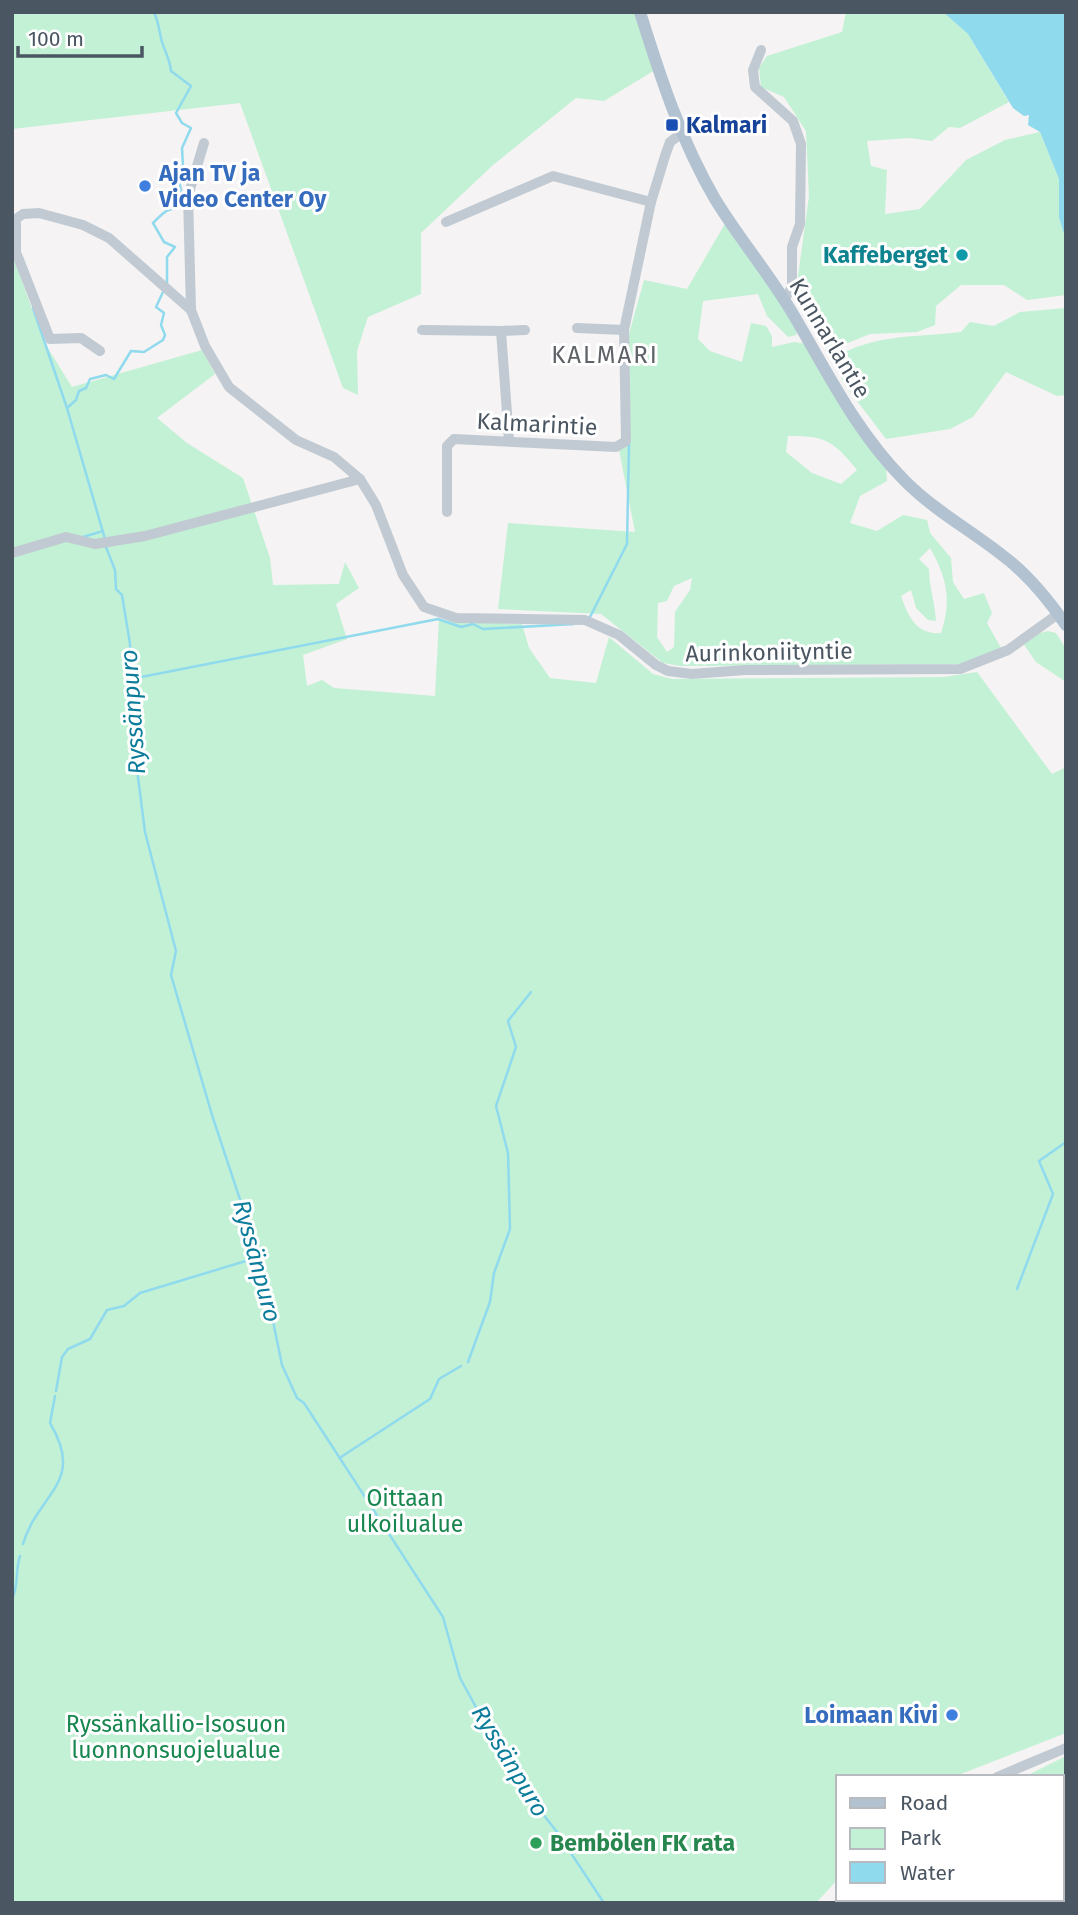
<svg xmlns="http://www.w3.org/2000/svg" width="1078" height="1915" font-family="'Fira Sans',sans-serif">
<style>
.green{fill:#c3f1d5;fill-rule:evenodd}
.water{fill:#90daee}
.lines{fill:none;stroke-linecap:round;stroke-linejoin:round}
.stream{stroke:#90daee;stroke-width:2.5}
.minor{stroke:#c1cad2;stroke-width:10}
.major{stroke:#b3c2d1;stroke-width:12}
.transit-dot{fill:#1a4fb4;stroke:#fff;stroke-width:2.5}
.shop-dot{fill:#3f7fe0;stroke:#fff;stroke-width:2.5}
.culture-dot{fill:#0f9aa8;stroke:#fff;stroke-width:2.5}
.leisure-dot{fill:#2e9e5b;stroke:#fff;stroke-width:2.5}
.labels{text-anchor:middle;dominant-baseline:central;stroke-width:6;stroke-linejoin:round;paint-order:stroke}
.transit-label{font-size:23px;font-weight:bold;fill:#164399;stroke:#fff;text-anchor:start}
.shop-label{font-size:23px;font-weight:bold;fill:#366cbe;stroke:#fff;text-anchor:start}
.culture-label{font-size:23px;font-weight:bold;fill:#0d838f;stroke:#fff;text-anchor:end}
.street-label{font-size:23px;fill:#4a5661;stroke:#fff}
.park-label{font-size:23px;fill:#17864f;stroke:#fff}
.leisure-label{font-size:23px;font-weight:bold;fill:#27864d;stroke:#fff;text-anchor:start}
.neighbourhood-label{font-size:24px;letter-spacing:2px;fill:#5f6368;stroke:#fff}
.water-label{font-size:24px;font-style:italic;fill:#0c7c9b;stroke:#fff}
</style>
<rect width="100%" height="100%" fill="#f5f3f3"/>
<g class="green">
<path d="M12,12H636L655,70L604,101L576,98L493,165L421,233V294L368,317L357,351L358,395L343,388L240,103L12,129Z"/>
<path d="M846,12H943L968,34L1009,102L960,128L949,127L932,141L910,138L867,141L871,166L887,170L885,214L920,209L966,160L1005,140L1040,132L1059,179V218L1066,240V295L1027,300L1004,285H961L936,306L935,325L917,332L870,334L828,351L795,298L809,196L806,131L784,97L761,87L759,68L767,56L842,32Z"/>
<path d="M726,222L798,328L796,335L788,337L767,316L758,294L703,301L698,339L710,351L742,362L751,323L766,326L772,336V347L794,342L807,344L886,466L887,481L860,496L850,523L877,531L903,515L927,520L930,533L951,558L953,582L964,599L984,593L992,613L987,623L1001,648L962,664L680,666L663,663L601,614L498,609L508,523L635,532L619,450L629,439L627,341L644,280L687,289ZM788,436C825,435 835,442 857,470L841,484L812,473L786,452ZM930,548C947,578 952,600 941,633C916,635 908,616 901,596L911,590L916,608L928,620L936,621C935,602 929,588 929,569L919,559ZM692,578L690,590L675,612L674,647L667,652L657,637L658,603L667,601L674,586Z"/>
<path d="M14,259L44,342L72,387L202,350L215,374L157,418L187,443L243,478L270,558L273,585L339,584L345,562L359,588L336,604L347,639L303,655L307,686L322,680L334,688L435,696L439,620L522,624L529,648L550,678L596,683L609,637L653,674L672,679L944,677L977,672L1052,774L1066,767V1733L953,1777H838V1879L816,1903H12V555L64,539L92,548L96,542C67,528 42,541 12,550Z"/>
<path d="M1066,308V395L1057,396L1006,372L973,417L950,429L886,439L845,385L832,359C876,333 912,338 961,332L970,322L994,326L1020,312Z"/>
<path d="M1048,631L1056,633L1066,649V682L1036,662L1023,643L1036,634Z"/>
<path d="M1066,1756V1873L1062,1871V1777H1024Z"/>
</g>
<path class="water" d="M943,12H1066V240L1059,218V179L1040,132L1028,125L1029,115L1024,116L1013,108L968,34Z"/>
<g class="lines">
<g class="stream">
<path d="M154,12C159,23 159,31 162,42C165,52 170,59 171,71L191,86L176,113L182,123L191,128L182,148L183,166L172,169L179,180L184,206C166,210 167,209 153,223L164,242L175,247L167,257V285"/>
<path d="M33,308L67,408"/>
<path d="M83,537L103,531"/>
<path d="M105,539L67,408L76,400L79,391L86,388L90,379L106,375L114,379L131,351L144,352L163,340L165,335L161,325L164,313L156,307L163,292"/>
<path d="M106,547L115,570L116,589L122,595L130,644L131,709L134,719L132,730L145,832L176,951L171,975L212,1115L261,1263L282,1365L297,1398L304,1403L443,1617L460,1678L516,1780L557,1832L604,1903"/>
<path d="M590,617L627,544L629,444"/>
<path d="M131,679L438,619L461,627L473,624L483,629L574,624"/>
<path d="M1017,1289L1053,1194L1039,1161L1066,1142"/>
<path d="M468,1362L490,1302L494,1273L510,1229L508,1153L496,1106L516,1047L508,1021L531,992"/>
<path d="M56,1391L62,1357L68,1349L90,1339L107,1310L124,1306L140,1293L259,1257"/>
<path d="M341,1457L430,1399L439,1379L461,1366"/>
<path d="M23,1544C38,1493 86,1483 50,1423L55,1396"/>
<path d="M12,1599C19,1586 15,1571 20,1556"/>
</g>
<g class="minor">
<path d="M761,50L753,70L755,87L793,121L801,144L800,224L792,247V287L784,300"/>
<path d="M446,222L553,176L651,202"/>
<path d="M191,310L188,196L204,143"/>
<path d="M577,328L624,330"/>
<path d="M422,330L501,331L509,441"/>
<path d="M501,331L525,330"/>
<path d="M100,351L81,338L50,339L16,252V219L23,214L39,213L83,225L109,238L191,310L205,346L229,387L296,440L334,457L360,479L376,505L403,575L424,607L456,618L585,620L619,635L656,665L668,671L692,674L745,670L960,669L1008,650L1058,614"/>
<path d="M447,512V446L454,439L616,447L626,441L624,330L651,202L665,156L670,142L682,133"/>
<path d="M12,553L66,537L95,544L145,536L360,479"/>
<path d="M997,1777L1066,1748"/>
<path d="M839,1903L843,1899"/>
</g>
<path class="major" d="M640,12C660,76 681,141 715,199C738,237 767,271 790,309C826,369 855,431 905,481C935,511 969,529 1002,555C1028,574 1048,599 1066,625"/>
</g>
<rect class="transit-dot" x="665" y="118" width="14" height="14" rx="3.5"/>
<g class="shop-dot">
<circle cx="145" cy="186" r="7"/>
<circle cx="952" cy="1715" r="7"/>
</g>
<circle class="culture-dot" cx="962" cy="255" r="7"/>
<circle class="leisure-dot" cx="536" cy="1843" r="7"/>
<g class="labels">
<g class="transit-label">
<text x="686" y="125">Kalmari</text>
</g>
<g class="shop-label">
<text x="159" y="173">Ajan TV ja<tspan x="159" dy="26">Video Center Oy</tspan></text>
<text x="938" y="1715" text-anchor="end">Loimaan Kivi</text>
</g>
<g class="culture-label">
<text x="948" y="255">Kaffeberget</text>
</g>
<g class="street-label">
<text transform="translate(830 338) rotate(59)">Kunnarlantie</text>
<text transform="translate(537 424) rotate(3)">Kalmarintie</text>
<text transform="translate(769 652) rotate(-1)">Aurinkoniityntie</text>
</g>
<g class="park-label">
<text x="405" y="1498">Oittaan<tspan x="405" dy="26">ulkoilualue</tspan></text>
<text x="176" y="1724">Ryssänkallio-Isosuon<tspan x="176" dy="26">luonnonsuojelualue</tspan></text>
</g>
<g class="leisure-label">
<text x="550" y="1843">Bembölen FK rata</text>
</g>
<g class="neighbourhood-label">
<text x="605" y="355">KALMARI</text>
</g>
<g class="water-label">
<text transform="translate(133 712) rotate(-94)">Ryssänpuro</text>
<text transform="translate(257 1261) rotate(75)">Ryssänpuro</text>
<text transform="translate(510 1761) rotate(59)">Ryssänpuro</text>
</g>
</g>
<rect width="1078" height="1915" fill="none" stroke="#4a5661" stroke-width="28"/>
<rect x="836" y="1775" width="228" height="126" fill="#ffffff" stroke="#b7bbc0" stroke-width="2"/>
<rect x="850" y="1798" width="35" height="10" fill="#b3c2d1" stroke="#b7bbc0" stroke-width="2"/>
<text x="900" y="1810" font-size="21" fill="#4a5661">Road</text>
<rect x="850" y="1828" width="35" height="21" fill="#c3f1d5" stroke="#b7bbc0" stroke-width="2"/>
<text x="900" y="1845" font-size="21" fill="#4a5661">Park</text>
<rect x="850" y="1862" width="35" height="21" fill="#90daee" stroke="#b7bbc0" stroke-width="2"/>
<text x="900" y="1880" font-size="21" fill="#4a5661">Water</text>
<path d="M18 46v10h124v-10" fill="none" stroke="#4a5661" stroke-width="3.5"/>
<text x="28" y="46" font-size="21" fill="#4a5661" stroke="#ffffff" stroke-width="5" paint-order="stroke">100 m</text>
</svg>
